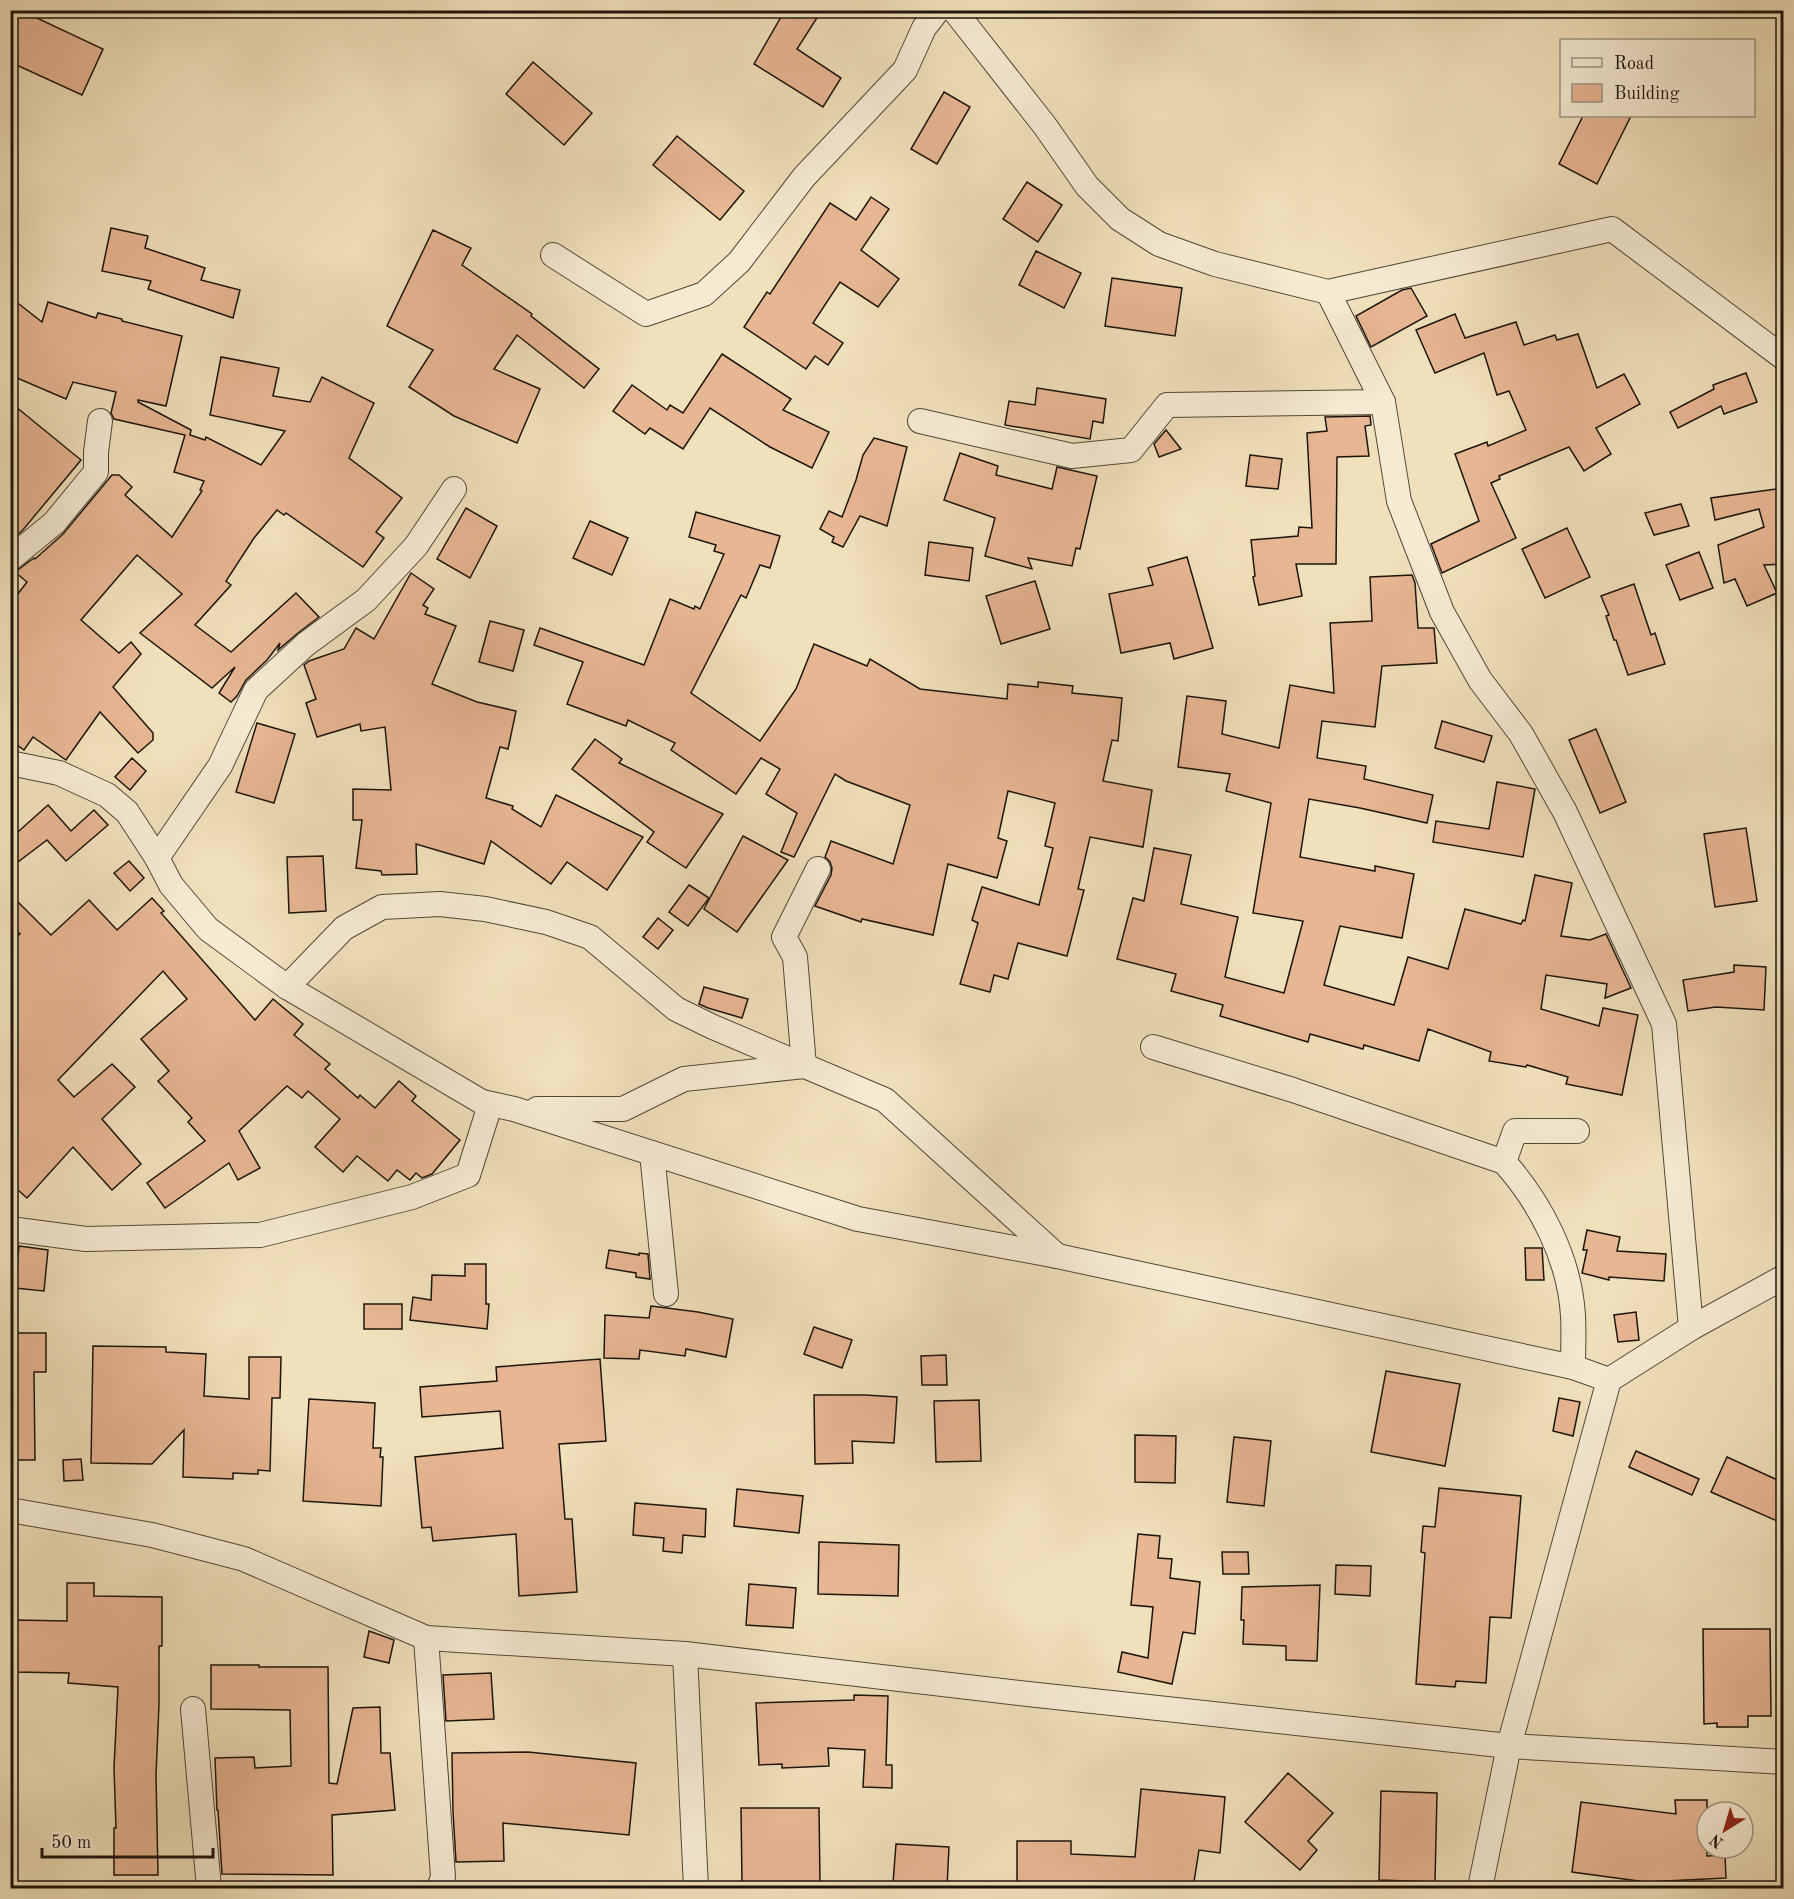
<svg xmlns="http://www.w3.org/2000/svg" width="1794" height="1899" font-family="'Old Standard TT',serif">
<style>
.building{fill:#e7b693;stroke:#1d140d;stroke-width:1.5}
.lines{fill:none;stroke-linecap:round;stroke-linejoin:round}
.street-casing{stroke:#524738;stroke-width:26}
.street{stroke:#f5ebd3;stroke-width:24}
</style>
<rect width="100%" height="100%" fill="#f0e0bb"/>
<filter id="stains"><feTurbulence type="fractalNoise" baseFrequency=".00333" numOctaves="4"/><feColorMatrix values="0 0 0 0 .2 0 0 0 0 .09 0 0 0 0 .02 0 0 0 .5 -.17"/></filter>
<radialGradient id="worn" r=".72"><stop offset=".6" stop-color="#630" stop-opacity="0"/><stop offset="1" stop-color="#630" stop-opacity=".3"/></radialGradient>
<g class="building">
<path d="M15,10H20L103,49L82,95L10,62V21Z"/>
<path d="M785,10H822L797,49L841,78L823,107L754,64Z"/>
<path d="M533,62L592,113L564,145L506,94Z"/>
<path d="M944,92L970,107L937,164L911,149Z"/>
<path d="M1583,116H1631L1597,184L1559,164Z"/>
<path d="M677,136L744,191L720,220L653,165Z"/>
<path d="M1027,182L1062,205L1038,242L1003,219Z"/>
<path d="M871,197L889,209L861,250L899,279L878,307L840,282L813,323L843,343L828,365L815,356L806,369L744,327L767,292L770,294L830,203L856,220Z"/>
<path d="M111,228L148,236L145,248L205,268L201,280L240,290L233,318L148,289L151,281L102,271Z"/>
<path d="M433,230L471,248L462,265L532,314L531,316L599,369L584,388L517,335L494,369L540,389L517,443L454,416L409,387L433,350L387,326Z"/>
<path d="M1036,251L1081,273L1064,308L1019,285Z"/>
<path d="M1112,278L1182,288L1175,336L1105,326Z"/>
<path d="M1411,288L1427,316L1371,347L1356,316L1402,290Z"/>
<path d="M10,297L42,322L48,302L96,318L98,313L122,319V321L182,336L166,406L138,400V402L191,430L190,435L205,440L206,437L261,465L285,431L210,415L221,357L279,368L273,396L310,402L322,377L374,403L349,458L402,498L376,532L384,538L363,567L286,513L284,515L277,510L254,538L226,581L231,585L195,625L231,652L296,593L319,617L298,633L278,650L280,643L267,660L246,680L237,696L231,702L219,693L235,667L212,688L140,633L182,594L137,555L81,620L119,653L131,642L141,654L113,687L153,733V740L138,753L100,712L66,760L33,737L24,750L10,740V604L27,582L15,572L34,558L35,559L63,534L112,475H119L132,487L125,495L172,537L202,491L200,490L204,481L174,472L185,435L114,419L111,413L116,392L73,382L66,399L10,375Z"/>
<path d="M1455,314L1465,338L1516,322L1524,345L1555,335L1557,340L1578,334L1597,388L1624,374L1640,404L1596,428L1611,454L1584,471L1569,447L1499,476L1500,479L1491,483L1516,538L1442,573L1431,544L1479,521L1455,454L1487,442L1488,446L1526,430L1509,391L1497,395L1484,353L1435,373L1416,330Z"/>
<path d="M722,354L791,399L783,410L829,432L812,468L770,447L710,408L683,449L650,428L645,434L613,411L632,385L667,410L670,405L683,413Z"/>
<path d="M1746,373L1757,402L1724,414L1721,406L1678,428L1670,412L1714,389L1713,385Z"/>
<path d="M1037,388L1106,399L1103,423L1093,421L1090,439L1005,425L1009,401L1035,405Z"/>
<path d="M10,402L81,460L22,531L10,540Z"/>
<path d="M1370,416L1371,425L1365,426L1369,456L1337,457L1336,564H1296L1302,596L1259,605L1253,577L1255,576L1251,540L1298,536L1299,527L1312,528L1307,433L1327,431L1325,417Z"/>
<path d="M1166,430L1181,449L1159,457L1154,444Z"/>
<path d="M874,438L907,447L887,526L860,516L843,547L832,542L834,537L820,529L829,511L842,517L856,480L863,455Z"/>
<path d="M960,453L998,466L996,475L1052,489L1057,467L1097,476L1080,549L1076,548L1072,566L1028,558L1032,569L985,556L995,518L944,500Z"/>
<path d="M1250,455L1282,459L1278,489L1246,486Z"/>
<path d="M1784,488V564L1764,565L1777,593L1747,606L1735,579L1724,583L1718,545L1764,527L1759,509L1715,520L1711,498Z"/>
<path d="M1681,504L1689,526L1654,535L1645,513Z"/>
<path d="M466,508L497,526L470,578L437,559Z"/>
<path d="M696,512L780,536L770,568L760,565L746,598L741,595L691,693L760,741L796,689L814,644L867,666L870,659L920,689L1007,699L1008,684L1038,687V682L1073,686L1072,693L1122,698L1118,741L1112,740L1103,781L1152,790L1143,847L1090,837L1078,889L1084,890L1067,956L1018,943L1008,979L994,975L990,992L960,984L978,923L972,920L982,887L1039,905L1053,848L1045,846L1055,803L1008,791L998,838L1007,841L997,878L948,864L933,935L862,919L861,922L815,906L831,875L832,868L830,862L825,857L831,841L893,864L910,805L846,781L835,774L794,857L781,852L797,813L766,794L780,769L761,758L736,794L671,750L675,743L628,720L626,726L567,704L583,662L534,645L540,628L644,665L670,599L694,609L695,606L700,609L724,554L714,551L716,545L689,537Z"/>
<path d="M590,521L628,538L612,575L573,558Z"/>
<path d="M1567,528L1590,577L1545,598L1522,549Z"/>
<path d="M929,542L973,548L969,581L925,575Z"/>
<path d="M1699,552L1713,588L1680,600L1666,565Z"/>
<path d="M1187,557L1213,648L1174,659L1170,643L1121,653L1109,594L1153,585L1148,568Z"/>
<path d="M411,573L434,589L423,605L428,608L425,614L456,626L432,684L477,702L516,711L508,749L500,747L486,798L513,806L512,809L541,827L556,795L643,837L607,890L567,862L551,884L491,841L484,864L416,844L417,874L382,875L381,871L356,868L362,820H353V789L391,790L385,727L361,731L360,724L317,737L306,703L316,699L304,665L309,661L344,649L356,628L374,639Z"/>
<path d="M1412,575L1415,583L1418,628H1434L1437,663L1382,666L1375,727L1322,721L1317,758L1366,766L1364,779L1433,795L1427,823L1360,808L1309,799L1300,857L1375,871V866L1414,874L1402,938L1340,926L1324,985L1394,1005L1408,957L1448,969L1465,909L1521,924L1523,920L1525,921L1535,875L1572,883L1561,936L1590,940L1606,934L1631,988L1605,998L1607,984L1546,975L1541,1009L1599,1026L1603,1008L1638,1015L1622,1095L1566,1084L1568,1077L1527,1065L1526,1067L1489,1061L1491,1052L1428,1029L1419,1061L1364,1045L1363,1049L1310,1034L1308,1042L1220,1016L1223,1005L1171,991L1176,974L1117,959L1133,898L1144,901L1154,848L1191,855L1181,904L1238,917L1225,977L1284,993L1303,921L1253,913L1271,803L1226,791L1230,774L1178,767L1187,696L1226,701L1222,734L1279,748L1290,685L1334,693L1330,623L1372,621L1370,577Z"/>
<path d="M1035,581L1050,629L1001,644L986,596Z"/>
<path d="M1634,584L1651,635L1655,633L1665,664L1628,675L1616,640H1614L1606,616L1609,615L1601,596Z"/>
<path d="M490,621L524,630L513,671L479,662Z"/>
<path d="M1442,721L1492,736L1484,762L1435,748Z"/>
<path d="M257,723L295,734L274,803L236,792Z"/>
<path d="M1596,729L1626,802L1600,813L1569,740Z"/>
<path d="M595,739L622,759L619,763L723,814L686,868L647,842L654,832L572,769Z"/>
<path d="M132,758L146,771L130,790L115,777Z"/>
<path d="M1497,782L1535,789L1523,857L1433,842L1436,821L1489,829Z"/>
<path d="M48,805L71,831L94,810L108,825L66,861L47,840L10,868V839Z"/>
<path d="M1746,828L1757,901L1715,907L1704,834Z"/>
<path d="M743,836L788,860L737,932L704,909Z"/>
<path d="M323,856L326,911L289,913L287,857Z"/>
<path d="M129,861L144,878L130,891L114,873Z"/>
<path d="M689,885L709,898L688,926L669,912Z"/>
<path d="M10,894L51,935L89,900L117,930L152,898L164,911L161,913L255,1020L273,999L303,1024L294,1035L330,1064L325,1069L358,1098L360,1095L375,1108L399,1081L416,1096L412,1101L460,1140L432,1174L422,1178L416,1173L410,1180L397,1170L388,1181L357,1156L343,1172L315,1147L340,1119L308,1091L302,1098L287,1086L239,1131L260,1168L238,1180L229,1163L165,1208L147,1183L205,1141L188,1122L192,1118L158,1081L169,1071L141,1039L187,999L163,971L58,1080L74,1097L112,1064L135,1087L102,1119L141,1164L112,1190L73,1147L27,1198L10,1183V942L20,934L10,924Z"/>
<path d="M658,918L673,930L658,949L643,937Z"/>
<path d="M1734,965L1766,967L1764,1010L1716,1007L1688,1011L1683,980L1734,972Z"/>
<path d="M704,987L748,999L742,1018L708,1008L699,1004Z"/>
<path d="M1587,1230L1620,1237L1617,1251L1666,1254L1664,1281L1609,1277V1280L1582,1273L1587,1250H1583Z"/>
<path d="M19,1246L48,1250L44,1291L15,1288Z"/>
<path d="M1525,1248H1542L1544,1280H1526Z"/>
<path d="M609,1250L639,1255V1253L648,1254L650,1279L636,1277V1273L606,1268Z"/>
<path d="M465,1264H486V1304H489L487,1329L410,1320L413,1297L431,1300L432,1275L465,1276Z"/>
<rect x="364" y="1304" width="38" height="25"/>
<path d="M651,1306L698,1312L733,1319L726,1357L686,1349L685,1356L640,1350L639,1359L604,1358L605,1315L649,1318Z"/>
<path d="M1636,1312L1639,1340L1618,1342L1614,1315Z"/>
<path d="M814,1327L852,1340L842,1368L804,1354Z"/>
<path d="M10,1333H46V1372H34L35,1460H10Z"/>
<path d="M93,1346L166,1347V1352L206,1354L204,1396L249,1399V1357H281L280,1398H272L270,1471L258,1470V1474L233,1473V1479L183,1477L184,1430L152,1464L91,1463Z"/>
<path d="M946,1355L947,1385H922L921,1356Z"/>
<path d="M600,1359L606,1441L559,1444L565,1519H572L577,1592L519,1596L516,1534L433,1541L431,1527L422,1528L415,1457L503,1448L500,1411L422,1417L420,1387L497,1381L496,1367Z"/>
<path d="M1386,1371L1460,1384L1445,1466L1371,1452Z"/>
<path d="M814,1395H865L897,1397L894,1443L852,1441L853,1463L815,1464Z"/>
<path d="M1559,1398L1580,1402L1573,1436L1553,1431Z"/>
<path d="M309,1399L375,1403L373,1448H381L380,1457H383L381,1506L303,1501Z"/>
<path d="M979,1400L981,1461L936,1462L934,1401Z"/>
<path d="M1135,1435L1176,1436L1175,1483L1135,1482Z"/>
<path d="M1234,1437L1271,1441L1264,1506L1227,1502Z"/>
<path d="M1636,1451L1699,1479L1692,1495L1629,1467Z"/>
<path d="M1727,1457L1784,1483V1524L1711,1492Z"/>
<path d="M81,1459L83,1480L64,1481L63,1460Z"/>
<path d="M1439,1488L1521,1496L1511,1618L1490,1617L1486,1683L1456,1681L1455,1687L1416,1684L1425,1553L1421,1552L1423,1526L1435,1527Z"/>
<path d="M737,1489L803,1496L799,1533L734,1526Z"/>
<path d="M635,1503L706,1509L705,1537L683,1535L682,1553L663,1551L664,1538L633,1535Z"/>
<path d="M1138,1534L1160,1536L1158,1558L1172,1559L1170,1578L1200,1582L1195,1634L1183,1632L1172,1684L1118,1672L1122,1652L1148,1658L1153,1607L1131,1605Z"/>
<path d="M819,1542L899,1545L898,1596L818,1594Z"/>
<path d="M1222,1552H1248L1249,1574H1223Z"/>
<path d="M1336,1565L1371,1566L1370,1596L1335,1594Z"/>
<path d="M67,1583H94V1596L162,1597V1646H159V1704L156,1775L158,1875H114V1828H116L114,1768L118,1687L68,1683L69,1673L15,1672L16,1620L67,1621Z"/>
<path d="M749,1584L796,1588L793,1628L746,1625Z"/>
<path d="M1320,1585L1317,1661L1286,1660V1646L1243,1644L1244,1620H1241L1242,1587Z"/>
<path d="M1703,1629H1770L1771,1716H1748V1727H1717V1723L1704,1724Z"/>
<path d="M369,1631L394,1640L389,1663L364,1657Z"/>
<path d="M211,1665H259V1667H328L329,1783L337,1784L353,1708L380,1707L381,1753H390L395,1810L332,1815L333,1875L222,1874L218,1810H217L215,1758L254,1757L255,1768L291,1766L290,1710L211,1709Z"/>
<path d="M491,1673L494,1719L446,1721L443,1675Z"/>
<path d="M854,1695L888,1696L886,1765H892V1788L863,1787L865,1750L828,1748L829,1766L782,1768V1764L759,1765L756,1703L854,1700Z"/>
<path d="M528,1752L636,1763L629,1835L503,1823L504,1861L456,1862L453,1812L452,1753Z"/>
<path d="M1288,1773L1333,1813L1308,1841L1317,1850L1300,1870L1245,1822Z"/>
<path d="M1141,1789L1225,1797L1220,1853L1199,1850L1193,1888L1081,1887V1883H1017V1841H1071V1854L1135,1857Z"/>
<path d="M1381,1791L1437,1793L1435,1882L1379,1880Z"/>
<path d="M1675,1800H1707V1856L1725,1855L1726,1878L1646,1882L1572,1872L1581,1802L1676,1814Z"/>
<path d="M741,1808H819L820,1883H742Z"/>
<path d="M896,1844L949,1847L947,1887L893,1883Z"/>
</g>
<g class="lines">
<g class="street-casing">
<g id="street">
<path d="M954,10L1045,126L1087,186L1120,219L1159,244L1215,264L1328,292L1612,229L1784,358"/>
<path d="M553,255L646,314L704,294L739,262L804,177L905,70L924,28L938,10"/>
<path d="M1328,292L1383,402L1399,501L1442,612L1480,680L1521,734L1565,812L1664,1024L1691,1328"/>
<path d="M920,421L1072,456L1131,450L1167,405L1383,402"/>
<path d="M10,559L54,523L96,472V452L100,421"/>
<path d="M10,763L59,773L107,795L127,812L157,858L171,885L208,929L287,987L482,1102L514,1109L858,1219L1057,1256L1573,1367L1609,1380"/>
<path d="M157,858L220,766L256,690L306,644L366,600L416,546L454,489"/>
<path d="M287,987L344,928L382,907L440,904L485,909L546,922L590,937L676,1009L713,1027L885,1100L1057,1256"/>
<path d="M1153,1047L1293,1090L1504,1162C1541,1203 1570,1260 1573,1316C1574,1333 1573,1350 1573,1367"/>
<path d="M537,1109H623L684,1079L804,1066L795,957L784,937L818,869"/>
<path d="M652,1153L666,1294"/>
<path d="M1504,1162L1515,1131H1577"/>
<path d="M10,1229L86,1239L260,1235L412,1197L468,1175L490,1105"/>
<path d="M10,1510L152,1535L244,1559L426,1638L685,1654L1028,1694L1509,1746L1784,1762"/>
<path d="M426,1638L443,1877L439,1888"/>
<path d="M685,1654L696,1888"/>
<path d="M193,1709L209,1888"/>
<path d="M1480,1888L1509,1746L1609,1380L1691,1328L1784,1277"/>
</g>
</g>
<use href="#street" class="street"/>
</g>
<rect width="1794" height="1899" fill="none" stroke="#f0e0bb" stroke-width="36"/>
<rect x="12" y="12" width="1770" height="1875" fill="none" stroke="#1d140d" stroke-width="3"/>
<rect x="18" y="18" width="1758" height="1863" fill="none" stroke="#1d140d" stroke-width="1.5"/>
<rect x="1560" y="39" width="195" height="78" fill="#f5ebd3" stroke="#9f9584" stroke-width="1.5"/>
<rect x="1572" y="58" width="30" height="9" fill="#f5ebd3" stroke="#9f9584" stroke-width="1.5"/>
<text x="1614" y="69" font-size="18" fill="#1d140d">Road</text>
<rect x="1572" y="84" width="30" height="18" fill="#e7b693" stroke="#9f9584" stroke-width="1.5"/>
<text x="1614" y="99" font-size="18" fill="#1d140d">Building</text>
<g transform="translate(1725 1830) rotate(217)"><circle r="28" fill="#f5ebd3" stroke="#9f9584" stroke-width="1.5"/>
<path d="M0-4.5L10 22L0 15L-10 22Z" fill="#8f2418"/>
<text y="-9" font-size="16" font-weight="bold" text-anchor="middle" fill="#1d140d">N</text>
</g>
<path d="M42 1848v9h171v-9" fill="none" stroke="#1d140d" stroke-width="3"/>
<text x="51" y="1848" font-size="18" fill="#1d140d" stroke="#f5ebd3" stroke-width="4.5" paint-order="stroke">50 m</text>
<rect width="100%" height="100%" filter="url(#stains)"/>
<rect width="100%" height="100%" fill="url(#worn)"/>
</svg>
